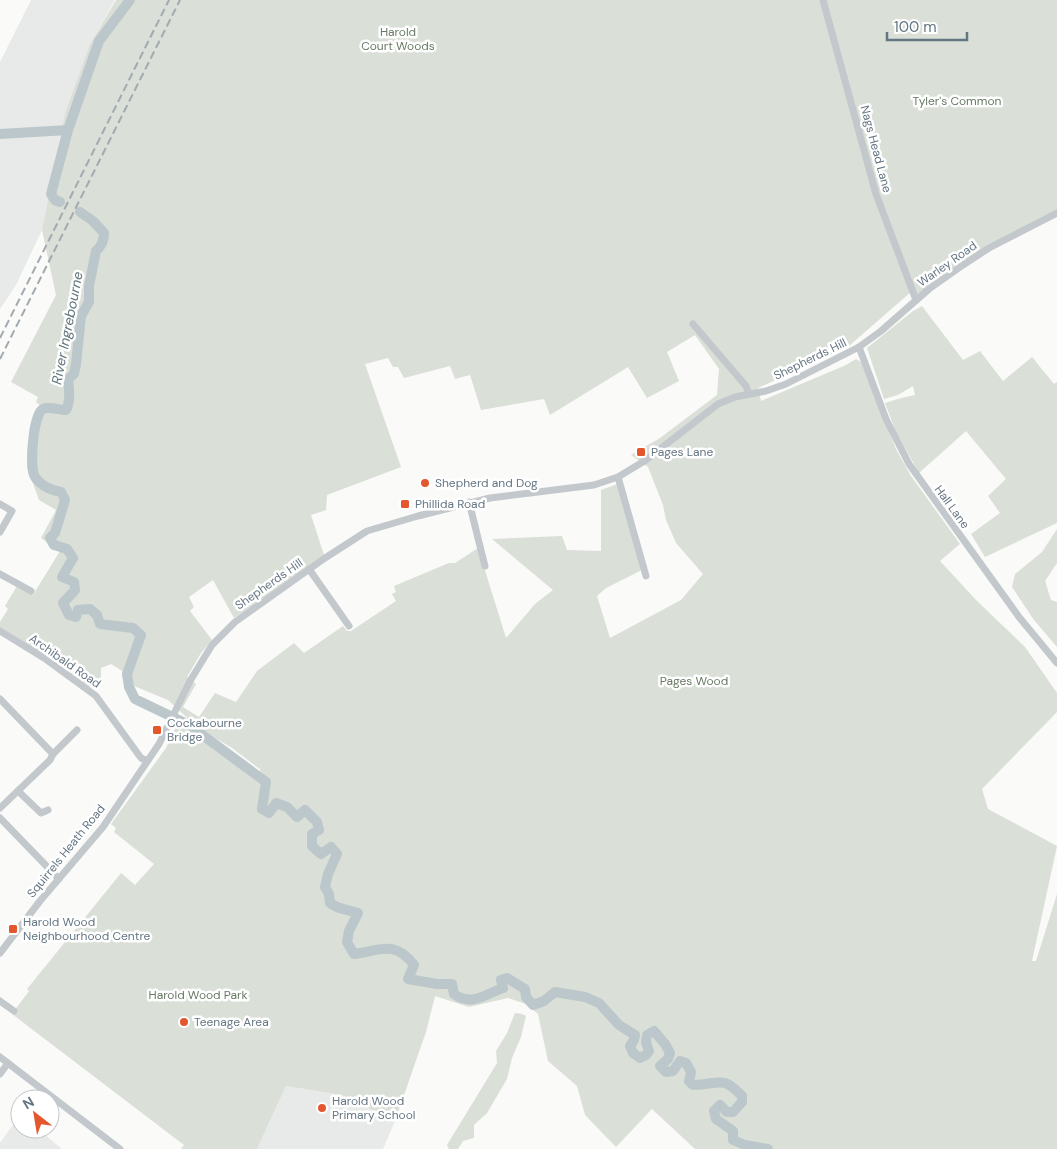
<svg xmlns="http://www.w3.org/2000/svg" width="1057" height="1149" font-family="'DM Sans',sans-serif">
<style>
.built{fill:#e8e9e9}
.green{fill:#dadfd7;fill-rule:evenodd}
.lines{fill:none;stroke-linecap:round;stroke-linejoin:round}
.river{stroke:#bbc7cb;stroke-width:10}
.minor{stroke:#c3c8cc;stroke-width:7}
.rail{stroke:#a2aab0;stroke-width:2;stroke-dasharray:8 4;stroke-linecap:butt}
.poi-dot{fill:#e4572e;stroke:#fff;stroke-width:2}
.labels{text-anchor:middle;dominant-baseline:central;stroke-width:5;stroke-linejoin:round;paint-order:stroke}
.park-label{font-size:12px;fill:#687a64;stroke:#fff}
.street-label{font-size:12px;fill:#657683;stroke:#fff}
.poi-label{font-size:12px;fill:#657683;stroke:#fff;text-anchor:start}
.water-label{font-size:14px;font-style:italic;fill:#60757c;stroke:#fff}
</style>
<rect width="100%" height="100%" fill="#fafaf8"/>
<g class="built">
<path d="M31,0H115L90,44L65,113L42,230L16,285L0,309V62Z"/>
<path d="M286,1086L342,1095L395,1121L383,1149H257Z"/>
<path d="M20,1115V1129H38L62,1149H0V1143Z"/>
</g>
<g class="green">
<path d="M116,0H1057V215L994,246L916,300L912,291L849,346L758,388L761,401L846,365L856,359L861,362L896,449L911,476L960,544L940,561L976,600L1025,647L1057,693V712L982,789L988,809L1057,846L1032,961H1036L1057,894V1149H695L652,1109L616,1147L585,1115L577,1086L548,1061L538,1014L526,1004L508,998L469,1007L435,996L426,1032L395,1121L342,1095L286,1086L257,1149H181L184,1145L12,1014L29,991L27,989L121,873L135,885L154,864L114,832L116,828L111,824L166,748L179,721L189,725L255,774L261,770L232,748L197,727L168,700L134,686L130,676L111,664L101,668V680L87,689L76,681L63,666L0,627V622L8,609L5,606L17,586L33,595L60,551L41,538L56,510L39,500L27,467L34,419L41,406L36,402L38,397L11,382L56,295L42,230L65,113L90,44ZM695,335L719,369L717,395L660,438L631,455L648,467L663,505L666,520L676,543L703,574L681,600L610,638L597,596L606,588L644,569L620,483L601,490V551L567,550L562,536L492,539L553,590L535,604L506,638L478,548L455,563H449L394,586L396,592L392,594L396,601L351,631H347L343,626L304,653L294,643L257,671L236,702L215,693L199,717L183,707L196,684L187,677L201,653L212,640L190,611L194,607L189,597L213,580L234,618L291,579L325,558L311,515L326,510L327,495L401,467L365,364L388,358L393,367H398L404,378L450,366L455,379L470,375L481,410L544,399L550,415L628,367L647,398L679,381L667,352Z"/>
<path d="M922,306L963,360L980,351L1003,381L1032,357L1054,384L1057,382V523L985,557L971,534L1000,513L988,496L1006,479L966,431L919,473L896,432L885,403L901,398L915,395L913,386L898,395L884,399L867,348L913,311Z"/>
<path d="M1057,529V563L1045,581L1051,600L1057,602V647L1034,620L1012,587L1015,574L1042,552Z"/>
<path d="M515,1013L522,1014L526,1016L521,1037L512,1058L507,1079L487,1113L474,1125V1138L463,1141L458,1149H449L447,1145L497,1063L496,1051L507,1033Z"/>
</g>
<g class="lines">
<g class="river">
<path d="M0,134L68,130"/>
<path d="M60,202L55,200L51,194L68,130L99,41L130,0"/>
<path d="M80,212L93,221L104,233C104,241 102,246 96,251L89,286V302L81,316L76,364L74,374L68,379C69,390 71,400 66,410C60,410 49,406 43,409C33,414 29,468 35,477C41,486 50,490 61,492L65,500L55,533L50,538L54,545L67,549L73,558L62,577L74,582L75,590L63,603L69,615L76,617L78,610L90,609L97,615L100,624L133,628L141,635L127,674L129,687L135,699L189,725L266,782L262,809L269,813L276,803L287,807L297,817L305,810L317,822L319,830L312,834V846L321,854L331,847L337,854L328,874L325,887L329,894L330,903C339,910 347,909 358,913L349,931L347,942L354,954C381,950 395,940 414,965L408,979L437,984H452L454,994C472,1007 485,994 503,988L501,980L507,978L525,989L526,997L533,1005L544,1001L555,992L585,997L599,1003L619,1025L635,1035L634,1040L630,1046L633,1053L640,1058L646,1055L649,1051L646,1042L647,1035L654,1031L665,1044L670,1053L668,1059L660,1066L666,1072L673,1071L680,1061L686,1063L691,1072L689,1081L693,1085C719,1085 721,1074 742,1096V1102L733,1112H727L720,1105L714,1111L716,1119L733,1131V1140L745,1145L768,1149"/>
</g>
<g class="minor">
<path d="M823,0L876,194L916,300"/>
<path d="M693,324L746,386L749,394"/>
<path d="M859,347L886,419L909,464L1019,617L1057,663"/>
<path d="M618,477L646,576"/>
<path d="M469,502L485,566"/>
<path d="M0,504L12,511L0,532"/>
<path d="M309,569L349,626"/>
<path d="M0,574L31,591"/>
<path d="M0,631L44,658L96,696L141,758L147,761"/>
<path d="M0,699L53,754"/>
<path d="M18,791L41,813L48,810"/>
<path d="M0,808L50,760L53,754L77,730"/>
<path d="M0,818L59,879"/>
<path d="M0,953L40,901L103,827L159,744L190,681L212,645L235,622L325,558L367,531L418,516L490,498L594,485L618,477L646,460L718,404L735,397L766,391L786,384L859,347L881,331L929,289L963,265L989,248L1057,213"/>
<path d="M0,1001L14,1011"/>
<path d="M0,1057L120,1149"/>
<path d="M0,1074L8,1063"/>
</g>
<g class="rail">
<path d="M0,338L169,0"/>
<path d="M0,359L180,0"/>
</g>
</g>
<g class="poi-dot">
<rect x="636" y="447" width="10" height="10" rx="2.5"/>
<circle cx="425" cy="483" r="5"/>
<rect x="400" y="499" width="10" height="10" rx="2.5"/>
<rect x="152" y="725" width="10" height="10" rx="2.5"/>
<rect x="8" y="924" width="10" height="10" rx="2.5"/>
<circle cx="184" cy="1022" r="5"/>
<circle cx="322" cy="1108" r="5"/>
</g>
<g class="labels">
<g class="park-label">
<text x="398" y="32">Harold<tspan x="398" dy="14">Court Woods</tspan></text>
<text x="957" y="101">Tyler's Common</text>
<text x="694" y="681">Pages Wood</text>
<text x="198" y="995">Harold Wood Park</text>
</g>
<g class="street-label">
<text transform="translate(876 149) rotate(75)">Nags Head Lane</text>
<text transform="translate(947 264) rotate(-35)">Warley Road</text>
<text transform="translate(810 359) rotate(-26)">Shepherds Hill</text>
<text transform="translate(952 507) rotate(54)">Hall Lane</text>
<text transform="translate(269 584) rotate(-35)">Shepherds Hill</text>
<text transform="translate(65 661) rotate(35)">Archibald Road</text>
<text transform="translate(66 851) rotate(-51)">Squirrels Heath Road</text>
</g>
<g class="poi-label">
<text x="651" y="452">Pages Lane</text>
<text x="435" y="483">Shepherd and Dog</text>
<text x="415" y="504">Phillida Road</text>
<text x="167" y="723">Cockabourne<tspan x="167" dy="14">Bridge</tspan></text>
<text x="23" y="922">Harold Wood<tspan x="23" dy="14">Neighbourhood Centre</tspan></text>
<text x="194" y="1022">Teenage Area</text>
<text x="332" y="1101">Harold Wood<tspan x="332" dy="14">Primary School</tspan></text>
</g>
<g class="water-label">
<text transform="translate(67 328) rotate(-79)">River Ingrebourne</text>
</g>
</g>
<g transform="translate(35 1114) rotate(329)"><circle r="24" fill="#ffffff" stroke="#c1c8cd"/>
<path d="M0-4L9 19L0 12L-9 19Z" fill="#e4572e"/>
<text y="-8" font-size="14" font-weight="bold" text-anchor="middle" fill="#657683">N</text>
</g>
<path d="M887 32v8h80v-8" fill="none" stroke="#657683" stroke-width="2.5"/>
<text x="894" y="32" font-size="15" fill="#657683" stroke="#ffffff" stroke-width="4" paint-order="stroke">100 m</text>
</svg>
